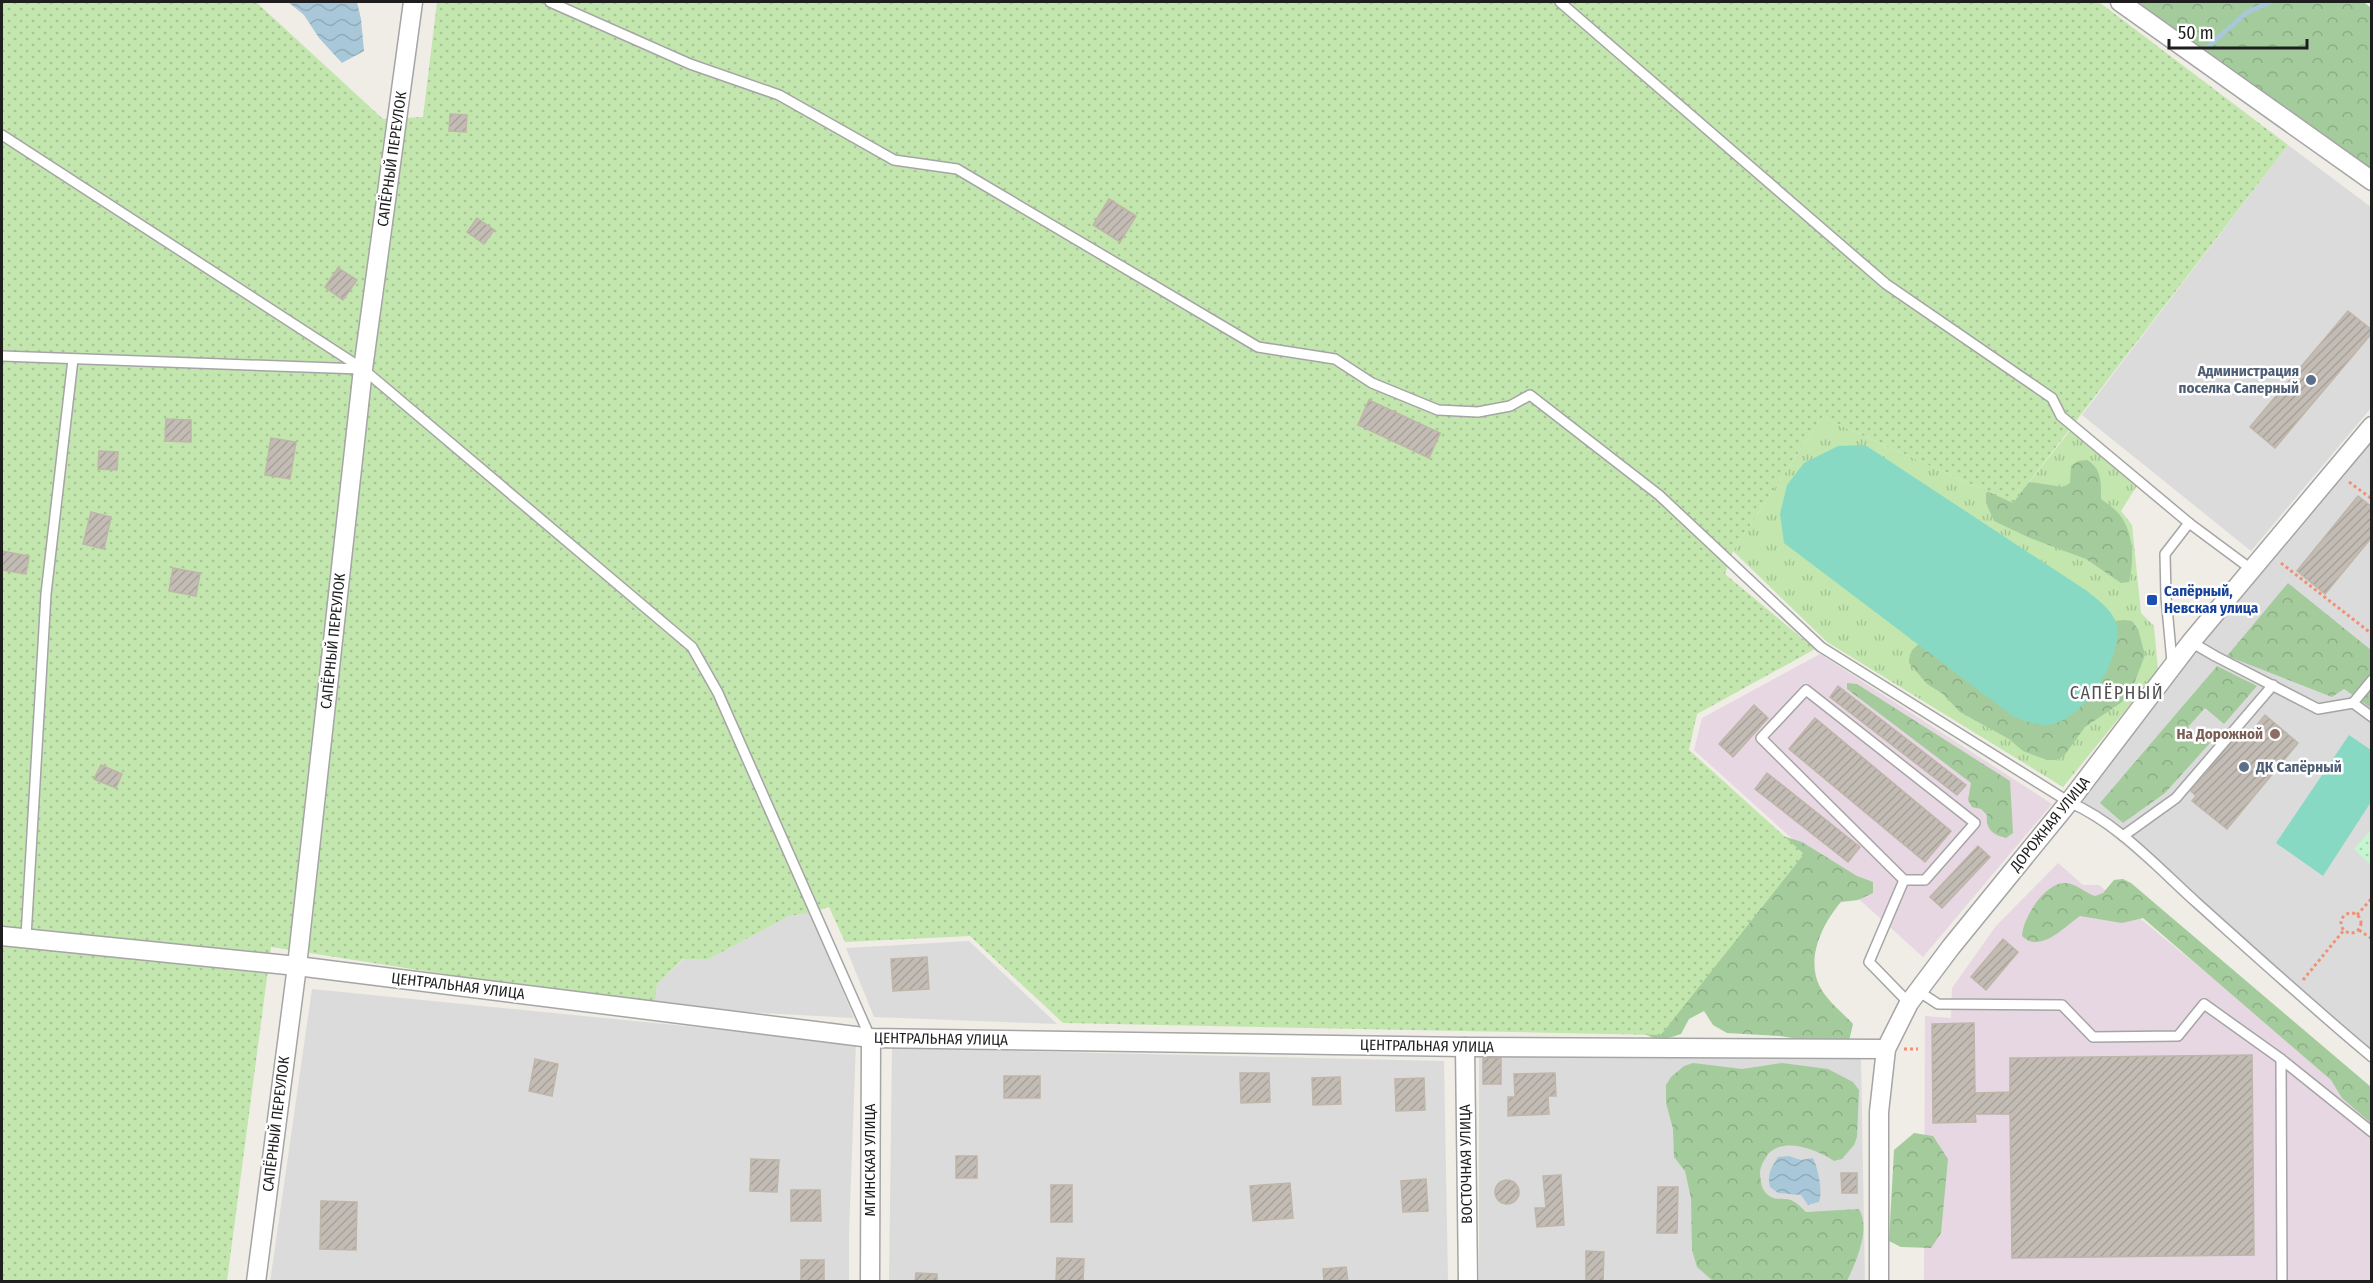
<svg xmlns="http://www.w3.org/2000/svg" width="2373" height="1283" font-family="'Fira Sans Condensed',sans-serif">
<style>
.residential{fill:#dcdbdb}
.industrial{fill:#e7d7e2}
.grass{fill:url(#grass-tufts)}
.forest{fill:url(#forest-crowns)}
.park{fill:url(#park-dots)}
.garden{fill:url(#garden-dots)}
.pitch{fill:#88d9c4}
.water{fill:url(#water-waves)}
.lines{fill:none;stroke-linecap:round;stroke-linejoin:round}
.stream{stroke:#a8c8d9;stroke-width:5}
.building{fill:url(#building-hatch);stroke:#bfb5a8;stroke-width:1.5}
.lane-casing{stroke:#a5a5a5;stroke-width:12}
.street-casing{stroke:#a5a5a5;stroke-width:21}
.path{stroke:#f19174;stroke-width:3;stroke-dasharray:3 3;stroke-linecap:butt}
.lane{stroke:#fff;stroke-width:9}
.street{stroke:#fff;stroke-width:18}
.service-dot{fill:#5c6f8a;stroke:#fff;stroke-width:2}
.transit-dot{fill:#1a4fb4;stroke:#fff;stroke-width:2}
.education-dot{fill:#8d6e63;stroke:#fff;stroke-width:2}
.labels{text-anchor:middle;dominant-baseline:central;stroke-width:5;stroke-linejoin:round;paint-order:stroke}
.street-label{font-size:15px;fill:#1e1e1e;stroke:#fff}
.service-label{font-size:15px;font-weight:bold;fill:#4e5e75;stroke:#fff;text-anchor:end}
.transit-label{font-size:15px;font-weight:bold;fill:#164399;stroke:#fff;text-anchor:start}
.education-label{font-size:15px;font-weight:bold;fill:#785e54;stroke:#fff;text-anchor:end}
.quarter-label{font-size:18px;letter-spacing:1.5px;fill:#515151;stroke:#fff}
</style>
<defs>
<pattern id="grass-tufts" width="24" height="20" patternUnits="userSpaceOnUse" patternTransform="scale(1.5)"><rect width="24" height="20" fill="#c2e6ae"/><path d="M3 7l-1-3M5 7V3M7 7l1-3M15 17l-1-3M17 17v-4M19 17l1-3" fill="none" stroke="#a6c595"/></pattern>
<pattern id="forest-crowns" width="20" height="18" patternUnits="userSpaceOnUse" patternTransform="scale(1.5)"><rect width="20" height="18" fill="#a4cb9c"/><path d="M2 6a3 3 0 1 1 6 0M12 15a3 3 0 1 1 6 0" fill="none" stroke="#8dae86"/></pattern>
<pattern id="park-dots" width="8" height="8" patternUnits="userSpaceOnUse" patternTransform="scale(1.5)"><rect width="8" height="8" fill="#c5f6cf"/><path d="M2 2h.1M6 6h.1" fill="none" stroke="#a9d2b1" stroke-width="1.8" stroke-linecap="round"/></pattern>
<pattern id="garden-dots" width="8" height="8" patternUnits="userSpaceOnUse" patternTransform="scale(1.5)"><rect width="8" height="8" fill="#c2e6ae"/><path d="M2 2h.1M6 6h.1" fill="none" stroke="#a6c595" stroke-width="1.8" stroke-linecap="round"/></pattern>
<pattern id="water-waves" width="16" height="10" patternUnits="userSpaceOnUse" patternTransform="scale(1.5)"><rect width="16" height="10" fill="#a8c8d9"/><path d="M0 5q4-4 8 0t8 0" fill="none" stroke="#90abba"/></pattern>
<pattern id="building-hatch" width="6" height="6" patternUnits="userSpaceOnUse" patternTransform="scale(1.5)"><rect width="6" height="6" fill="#c3bcb5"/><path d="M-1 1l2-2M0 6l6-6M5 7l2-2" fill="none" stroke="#a7a19b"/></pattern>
</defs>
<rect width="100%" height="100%" fill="#efede5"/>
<g class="residential">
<path d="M2288,145L2371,207V408L2251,551L2082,415Z"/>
<path d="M2371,434V1054L2075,804L2199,641Z"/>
<path d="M810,913L854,1018L655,1007L657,984L684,959H709L789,916Z"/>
<path d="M969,941L1057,1024L874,1017L846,948Z"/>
<path d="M312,989L856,1043L849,1233V1281L270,1282Z"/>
<path d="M892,1048L1444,1061L1448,1281L889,1282Z"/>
<path d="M1485,1055L1861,1059L1865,1281L1479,1282V1057Z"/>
</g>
<g class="industrial">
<path d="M1820,654L2052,804L1923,957L1694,750L1702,718Z"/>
<path d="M2058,863L2083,885H2099L2371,1107V1281L1924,1282L1925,1016L1951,1018L1952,988L1996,926Z"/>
</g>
<path class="grass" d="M1822,417L2013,503L2072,428L2138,484L2121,511L2132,525L2141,613L2154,626L2158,670L2063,787L1827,642L1733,551Z"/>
<g class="forest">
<path d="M2138,2H2364L2372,9L2371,170L2190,43Z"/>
<path d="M2087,460C2102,469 2101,482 2101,499C2108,504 2117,510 2122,518C2134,536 2134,562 2129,582L2121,583L2086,559L2030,538L1994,521L1986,503V494L1990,487L2023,481L2063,487L2070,483L2071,466L2078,461Z"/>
<path d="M2288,583L2371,650V708L2344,689L2332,697L2227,656Z"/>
<path d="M2124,620L2132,621L2138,629L2145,655L2133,687L2122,702L2085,727L2064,756L2056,760H2047L2023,751L2009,739L1960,712L1943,694L1927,684L1909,663C1909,652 1913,647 1923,642Z"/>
<path d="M2217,666L2257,686L2224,724L2205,708L2188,727L2210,743L2165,793L2123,823L2100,803Z"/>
<path d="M1847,683L1857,684L2010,781L2013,833L2006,838C1993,835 1985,829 1987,815L1981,809L1972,807L1968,800L1971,783L1847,689Z"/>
<path d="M1632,726L1767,831L1802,842L1857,876L1873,882V893L1858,900L1841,902C1823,923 1806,957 1819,985C1826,1000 1842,1012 1853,1024L1849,1041L1816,1042L1780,1036L1727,1033L1713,1025L1704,1011L1689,1019L1681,1034C1659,1042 1652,1040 1634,1026Z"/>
<path d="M2123,879L2131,883L2371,1087V1123L2342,1098L2331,1080L2143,918L2122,923L2080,916C2064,927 2040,954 2022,936C2023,918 2044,884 2064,883C2075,882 2085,893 2095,896L2103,893L2114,880Z"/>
<path d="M1693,1063L1742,1069L1782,1063L1828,1069L1853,1082L1859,1090L1857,1137L1854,1145L1842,1159L1834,1161C1817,1149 1780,1135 1766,1157C1762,1164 1760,1167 1760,1174C1761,1181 1761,1187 1765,1192C1773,1202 1781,1197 1791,1200C1796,1202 1802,1208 1806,1212L1859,1209C1871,1230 1856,1261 1847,1281H1713L1697,1267L1692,1250L1691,1198L1685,1171L1674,1157L1673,1129L1666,1103V1085L1671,1077L1684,1066Z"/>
<path d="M1914,1133L1933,1136L1948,1159L1941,1233L1931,1248L1901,1247L1889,1241L1894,1150Z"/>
</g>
<path class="park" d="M2371,830V865L2354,849Z"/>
<path class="garden" d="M2,2H256L383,119L423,117L437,2H2099L2288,145L2013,503L1822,417L1733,551L1725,574L1815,649L1697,714L1689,750L1804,854L1661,1035L1063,1023L970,936L845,942L829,907L810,913L789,916L709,959H683L657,984L655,1007L271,947L227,1281L2,1282Z"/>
<g class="pitch">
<path d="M1865,445L2087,591C2098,600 2114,611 2117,626C2122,658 2088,710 2059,722C2044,729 2028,722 2014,717L1784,543L1780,514L1787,485L1804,463L1838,446Z"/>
<path d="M2349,735L2371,750V802L2323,876L2276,843Z"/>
</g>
<g class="water">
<path d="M288,2H357L361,19L364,51L342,63L319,38L304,15Z"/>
<path d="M1789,1156L1801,1160L1813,1158C1818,1168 1823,1192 1819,1202L1808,1205L1801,1195L1778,1193L1770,1187C1767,1174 1771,1168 1778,1157Z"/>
</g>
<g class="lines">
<path class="stream" d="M2201,53L2246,13L2270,2"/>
</g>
<g class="building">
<path d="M450,114L467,115L466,132L449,131Z"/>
<path d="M1109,199L1136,216L1120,242L1093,225Z"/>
<path d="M477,218L494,230L484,244L467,232Z"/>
<path d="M338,268L357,280L343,300L325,287Z"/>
<path d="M2348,311L2372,330V333L2275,448L2250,427Z"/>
<path d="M1369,400L1440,433L1429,458L1358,425Z"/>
<path d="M166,419L191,420V442L165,441Z"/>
<path d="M271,438L296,442L290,479L265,475Z"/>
<path d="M99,451L118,452L117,470L98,469Z"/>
<path d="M2358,496L2372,507V537L2325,594L2297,571Z"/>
<path d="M91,512L111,517L104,549L83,544Z"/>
<path d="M2,551L29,556L26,574L2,570Z"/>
<path d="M173,568L200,573L196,596L169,591Z"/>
<path d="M1838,686L1966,785L1957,795L1830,697Z"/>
<path d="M1754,705L1768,718L1733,757L1719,744Z"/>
<path d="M2265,715L2298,743L2227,829L2192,801L2196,796L2191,791L2236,736L2243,742Z"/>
<path d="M1815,718L1951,831L1925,862L1789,749Z"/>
<path d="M101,765L122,774L116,788L94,779Z"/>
<path d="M1767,773L1860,847L1848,862L1755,789Z"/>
<path d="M1978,846L1990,857L1942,908L1930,897Z"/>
<path d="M2003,939L2018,952L1986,990L1971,977Z"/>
<path d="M927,957L929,989L893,991L891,959Z"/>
<path d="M1974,1023L1975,1093L2010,1092V1058L2252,1055L2254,1255L2012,1258L2010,1114H1975L1976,1122L1933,1123L1932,1024Z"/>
<rect x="1483" y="1058" width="18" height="26"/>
<path d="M535,1059L558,1064L552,1096L529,1091Z"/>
<path d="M1240,1073H1269L1270,1102L1241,1103Z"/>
<path d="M1555,1073L1556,1096H1548L1549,1114L1508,1116V1097H1515L1514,1074Z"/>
<rect x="1004" y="1076" width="36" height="22"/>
<path d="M1340,1077L1341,1104L1313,1105L1312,1078Z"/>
<path d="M1424,1078L1425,1110L1396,1111L1395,1079Z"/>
<rect x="956" y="1156" width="21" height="22"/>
<path d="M751,1159L779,1160L777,1192L750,1191Z"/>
<path d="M1841,1173H1857V1193H1842Z"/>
<path d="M1561,1175L1564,1225L1537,1227L1535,1208H1546L1543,1176Z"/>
<path d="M1426,1179L1428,1211L1403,1212L1401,1181Z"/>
<circle cx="1507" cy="1192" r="12"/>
<path d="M1290,1183L1293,1218L1253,1221L1250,1186Z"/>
<rect x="1051" y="1185" width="21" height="37"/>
<path d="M1658,1187H1678L1677,1233H1657Z"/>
<path d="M791,1190H820L821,1221H791Z"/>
<path d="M321,1201L357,1202L356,1250L320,1249Z"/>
<path d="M1586,1251L1604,1252L1603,1281H1586Z"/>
<path d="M1057,1258L1084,1259L1083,1282H1056Z"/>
<rect x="801" y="1260" width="23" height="22"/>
<path d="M1346,1267L1348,1282H1324L1323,1269Z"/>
<path d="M916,1273L937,1274V1282H915Z"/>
</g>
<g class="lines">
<g class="lane-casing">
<g id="lane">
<path d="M550,2L690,64L779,95L894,160L957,169L1258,347L1335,359L1372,383L1438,410L1478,412L1510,406L1530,395L1659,495L1821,647L2069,802C2118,823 2157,867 2197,903C2255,955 2312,1007 2372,1057"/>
<path d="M1560,2L1886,284L2052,398L2061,416L2189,523"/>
<path d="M2,135L363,369L692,647L718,693L870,1037"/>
<path d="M2,356L361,369"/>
<path d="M2191,642L2215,656L2318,709L2353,703L2372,717"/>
<path d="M2172,662L2166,597L2165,554L2189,523L2251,569"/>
<path d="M2353,703L2372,680"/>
<path d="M2123,836L2176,798L2273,685"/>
<path d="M1904,880H1925L1975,823L1806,690L1761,738L1904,880L1869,962L1909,1003"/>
<path d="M26,937L46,594L73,359"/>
<path d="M1918,991L1938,1004L2062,1005L2093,1037L2178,1036L2204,1004L2281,1059L2372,1132"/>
<path d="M2281,1059L2282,1282"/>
</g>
</g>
<g class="street-casing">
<g id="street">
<path d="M2120,2L2372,181"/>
<path d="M2,936L297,966L871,1038L1465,1047L1886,1049"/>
<path d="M1465,1047L1468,1282"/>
<path d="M256,1282L297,966L363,369L413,2"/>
<path d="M870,1282L871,1038"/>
<path d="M1879,1282V1112L1886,1049L1909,1003L1951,947L2069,802L2191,642L2372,426"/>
</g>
</g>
<g class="path">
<path d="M2349,482L2372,499"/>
<path d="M2281,563L2372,634"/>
<circle cx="2351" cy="923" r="10"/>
<path d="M2357,915L2372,898"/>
<path d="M2359,930L2372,939"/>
<path d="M2303,980L2344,930"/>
<path d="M1904,1049H1918"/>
</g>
<use href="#lane" class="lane"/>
<use href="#street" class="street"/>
</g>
<g class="service-dot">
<circle cx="2311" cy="380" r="6"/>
<circle cx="2244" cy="767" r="6"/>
</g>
<rect class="transit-dot" x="2146" y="594" width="12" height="12" rx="3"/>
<circle class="education-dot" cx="2275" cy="734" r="6"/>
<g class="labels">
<g class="street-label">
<text transform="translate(392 159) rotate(-82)">САПЁРНЫЙ ПЕРЕУЛОК</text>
<text transform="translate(333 641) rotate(-84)">САПЁРНЫЙ ПЕРЕУЛОК</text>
<text transform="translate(2050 824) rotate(-51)">ДОРОЖНАЯ УЛИЦА</text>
<text transform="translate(458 986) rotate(7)">ЦЕНТРАЛЬНАЯ УЛИЦА</text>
<text transform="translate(941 1039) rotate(1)">ЦЕНТРАЛЬНАЯ УЛИЦА</text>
<text transform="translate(1427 1046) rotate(1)">ЦЕНТРАЛЬНАЯ УЛИЦА</text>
<text transform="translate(276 1124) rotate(-83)">САПЁРНЫЙ ПЕРЕУЛОК</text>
<text transform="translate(870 1160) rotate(-90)">МГИНСКАЯ УЛИЦА</text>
<text transform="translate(1466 1164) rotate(-91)">ВОСТОЧНАЯ УЛИЦА</text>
</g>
<g class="service-label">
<text x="2299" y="371">Администрация<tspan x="2299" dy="17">поселка Саперный</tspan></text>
<text x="2256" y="767" text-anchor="start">ДК Сапёрный</text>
</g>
<g class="transit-label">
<text x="2164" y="591">Сапёрный,<tspan x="2164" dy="17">Невская улица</tspan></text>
</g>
<g class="education-label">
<text x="2263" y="734">На Дорожной</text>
</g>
<g class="quarter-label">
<text x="2117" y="693">САПЁРНЫЙ</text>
</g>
</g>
<rect width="2373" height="1283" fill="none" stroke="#1e1e1e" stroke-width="6"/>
<path d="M2169 39v9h138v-9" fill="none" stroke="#1e1e1e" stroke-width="3"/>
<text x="2178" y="39" font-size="18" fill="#1e1e1e" stroke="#ffffff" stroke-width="4.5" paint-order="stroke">50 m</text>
</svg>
